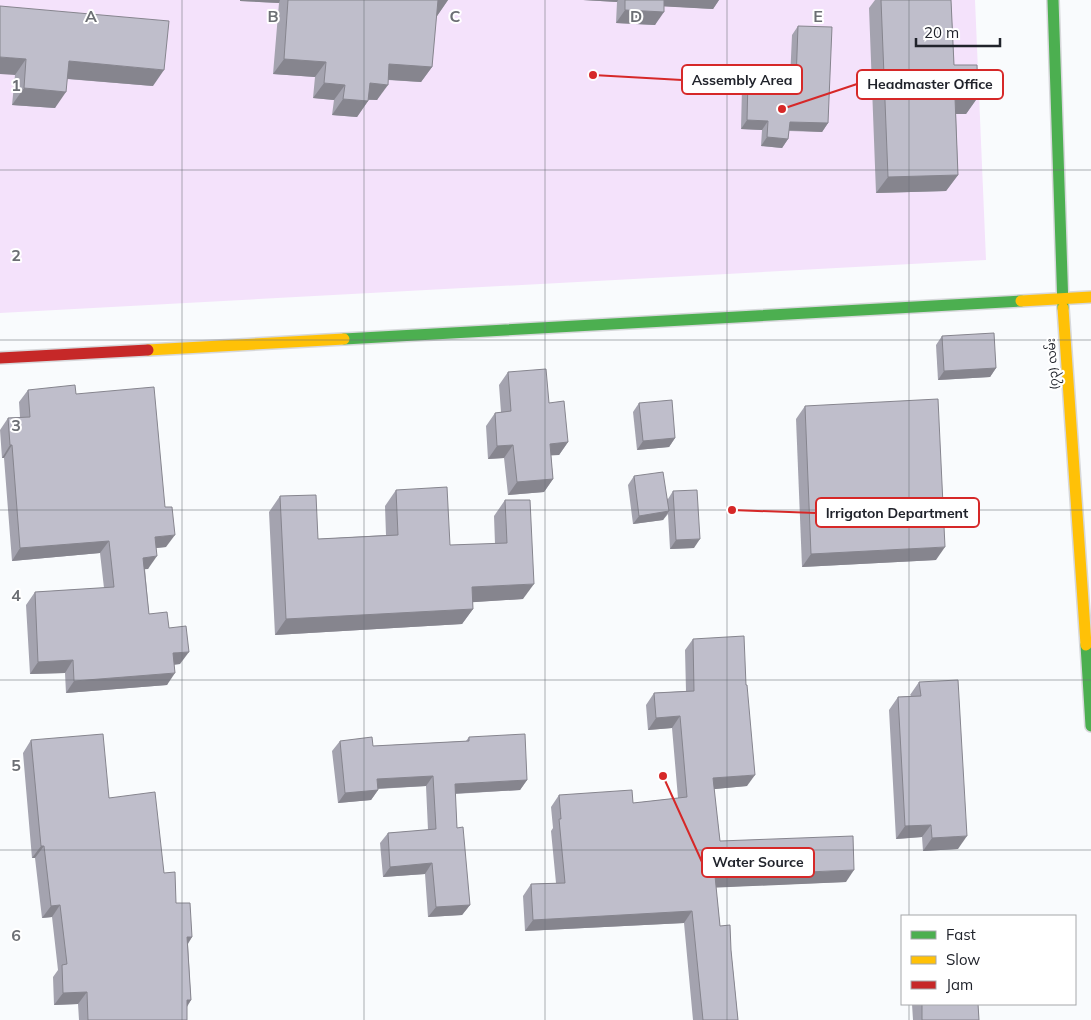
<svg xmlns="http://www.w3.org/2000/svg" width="1091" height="1020" font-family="Mulish,'Noto Sans Myanmar',sans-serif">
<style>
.green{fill:#f4e2fb}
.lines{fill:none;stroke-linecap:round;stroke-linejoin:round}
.fast-casing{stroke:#d7d8db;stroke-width:14}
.slow-casing{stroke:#d7d8db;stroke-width:14}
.jam-casing{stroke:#d7d8db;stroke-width:14}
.fast{stroke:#4caf50;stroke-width:11}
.slow{stroke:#ffc107;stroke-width:11}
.jam{stroke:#c62828;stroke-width:11}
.wall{fill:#a4a3af}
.shaded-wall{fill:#86858e}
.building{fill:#bfbecb;stroke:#86858e}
.grid{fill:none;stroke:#6c6f74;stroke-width:1;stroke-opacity:0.55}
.labels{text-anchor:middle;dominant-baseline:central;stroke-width:4;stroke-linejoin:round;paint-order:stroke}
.street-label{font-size:12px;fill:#20232b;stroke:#fff}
.grid-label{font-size:16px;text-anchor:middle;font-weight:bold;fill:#6c6f74;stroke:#fff;stroke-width:4;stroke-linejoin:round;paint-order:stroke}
.leader{fill:none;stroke:#d62828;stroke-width:2}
.callout-dot{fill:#d62828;stroke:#fff;stroke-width:2}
.callout{fill:#fff;stroke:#d62828;stroke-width:2}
.callout-label{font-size:14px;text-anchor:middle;font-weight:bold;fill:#20232b}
</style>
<rect width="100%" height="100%" fill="#f9fbfd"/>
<path class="green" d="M0,0H975L986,260L0,313Z"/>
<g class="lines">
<g class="fast-casing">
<g id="fast">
<path d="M1053,0L1063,308"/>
<path d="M344,339L1021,301"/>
<path d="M1086,645L1091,726"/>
</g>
</g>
<g class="slow-casing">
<g id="slow">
<path d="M1021,301L1091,297"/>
<path d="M1063,308L1086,645"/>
<path d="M148,350L344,339"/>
</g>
</g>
<g class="jam-casing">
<path id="jam" d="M0,358L148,350"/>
</g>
<use href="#fast" class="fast"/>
<use href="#slow" class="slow"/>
<use href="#jam" class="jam"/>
</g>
<g class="wall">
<path d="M240,0H448L437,16H436L432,67L421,82L388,80L377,100H368V101L357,117L332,115L334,100L313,98L315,77L273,74L279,3L240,1Z"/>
<path d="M583,0H719L713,9L664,6L655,25L616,23L617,2Z"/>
<path d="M875,0H951L954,65L978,97L966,114H956L958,175L946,191L876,193L869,8Z"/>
<path d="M0,6L153,86L67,79L55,108L12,105L15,75Z"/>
<path d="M798,26L828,123L822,132L789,131L788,139L782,148L761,146L762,130L741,129L742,87L748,79L790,80L792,35Z"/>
<path d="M942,336L996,368L990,377L938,380L936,345Z"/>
<path d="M508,372L549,403L568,442L559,455H551L553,479L544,492L508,495L504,458L488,459L486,426L495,413L501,412L499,385Z"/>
<path d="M28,390L76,394L166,547L156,548L148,569H145L149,614L169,628L180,664L174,665L167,685L66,693L65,673L30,674L26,605L35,592L104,588L100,553L12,561L4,458H2L0,430L8,418L20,417L19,402Z"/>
<path d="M639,403L675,438L669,447L637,450L633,412Z"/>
<path d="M805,406L936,560L802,567L796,419Z"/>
<path d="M634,476L668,499L673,491L694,548L670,549L668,514L663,520L633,524L628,485Z"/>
<path d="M396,490L450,545L495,544L494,516L505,500L523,599L473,602V609L462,624L275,635L269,512L280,496L318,539L386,535L385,506Z"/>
<path d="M693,639L747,786L714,789L720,841L846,882L716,887L720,926L731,950L738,1020H693L684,923L525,931L523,896L531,884L556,883L551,831L553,828L551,807L559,795L633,803L678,798L672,728L648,730L646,705L654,693L686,691L685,650Z"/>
<path d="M919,682L958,849L923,851L922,837L896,839L889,710L898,697L911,696L910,695Z"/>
<path d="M469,737L527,780L520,790L455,794L457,828L470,905L462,915L428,917L425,874L383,877L380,843L388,833L428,830L426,786L378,789V790L371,800L338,803L332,751L340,741L373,746L466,741Z"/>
<path d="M31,740L109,798L164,873L176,903L192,937L188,944L191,1000L187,1007V1020H79L78,1004L54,1005L53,977L58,970L52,917L42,918L35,858H32L23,753Z"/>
<path d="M912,1004H978L979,1020H913Z"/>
</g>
<g class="shaded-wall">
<path d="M240,0H280L279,3L240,1Z"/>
<path d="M437,0H448L437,16L427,15Z"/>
<path d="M583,0H618L617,2Z"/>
<path d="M660,0H719L713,9L656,6Z"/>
<path d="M625,10L664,12L655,25L616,23Z"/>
<path d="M0,57L26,59L15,75L0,74Z"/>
<path d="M284,59L326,62L315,77L273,74Z"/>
<path d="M69,61L164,70L153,86L58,78Z"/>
<path d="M389,64L432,67L421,82L378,79Z"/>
<path d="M324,83L345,85L334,100L313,98Z"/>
<path d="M370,83L388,85L377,100L359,99Z"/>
<path d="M24,88L66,92L55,108L12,105Z"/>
<path d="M978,97L966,114H944L955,98Z"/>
<path d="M343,99L368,101L357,117L332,115Z"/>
<path d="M747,120L768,121L762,130L741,129Z"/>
<path d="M790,122L828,123L822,132L784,130Z"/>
<path d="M767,137L788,139L782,148L761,146Z"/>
<path d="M958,175L946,191L876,193L888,177Z"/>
<path d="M996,368L990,377L938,380L944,371Z"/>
<path d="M675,438L669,447L637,450L643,441Z"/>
<path d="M568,442L559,455L541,456L550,444Z"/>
<path d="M10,445H12L4,458H2Z"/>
<path d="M513,445L504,458L488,459L497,446Z"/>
<path d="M553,479L544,492L508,495L517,482Z"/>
<path d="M669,511L663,520L633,524L639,516Z"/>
<path d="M175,535L166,547L146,549L155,537Z"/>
<path d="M700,539L694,548L670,549L676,540Z"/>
<path d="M109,541L100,553L12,561L20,548Z"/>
<path d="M945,547L936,560L802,567L811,554Z"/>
<path d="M157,556L148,569L135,570L143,558Z"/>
<path d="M534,584L523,599L461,603L472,587Z"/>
<path d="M473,609L462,624L275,635L286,619Z"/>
<path d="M189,652L180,664L164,665L173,653Z"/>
<path d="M73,660L65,673L30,674L38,662Z"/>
<path d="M175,673L167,685L66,693L74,681Z"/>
<path d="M680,716L672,728L648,730L656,718Z"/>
<path d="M755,775L747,786L705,790L713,778Z"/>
<path d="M433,776L426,786L369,789L377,779Z"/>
<path d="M527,780L520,790L447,794L455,784Z"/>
<path d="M378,790L371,800L338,803L345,793Z"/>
<path d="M931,825L922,837L896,839L905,826Z"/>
<path d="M967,836L958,849L923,851L932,838Z"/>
<path d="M41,846H44L35,858H32Z"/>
<path d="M432,863L425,874L383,877L390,867Z"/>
<path d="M854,870L846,882L707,888L715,876Z"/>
<path d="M60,905L52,917L42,918L51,906Z"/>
<path d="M470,905L462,915L428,917L436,907Z"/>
<path d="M692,911L684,923L525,931L533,920Z"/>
<path d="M187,937H192L184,949Z"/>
<path d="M87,992L78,1004L54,1005L63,993Z"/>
<path d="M187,1000H191L183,1012Z"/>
</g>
<g class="building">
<path d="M288,0H438L432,67L389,64L388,85L370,83L368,101L343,99L345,85L324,83L326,62L284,59Z"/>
<path d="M625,0H664V12L625,10Z"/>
<path d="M881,0H951L954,65H977L978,97L955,98L958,175L888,177Z"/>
<path d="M0,6L169,21L164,70L69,61L66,92L24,88L26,59L0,57Z"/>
<path d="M798,26L832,27L828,123L790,122L788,139L767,137L768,121L747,120L748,79L796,81Z"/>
<path d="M994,333L996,368L944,371L942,336Z"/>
<path d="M546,369L549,403L564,401L568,442L550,444L553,479L517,482L513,445L497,446L495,413L511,411L508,372Z"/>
<path d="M75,385L76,394L154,387L165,507H172L175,535L155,537L157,556L143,558L149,614L167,612L169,628L186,626L189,652L173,653L175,673L74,681L73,660L38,662L35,592L114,587L109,541L20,548L12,445H10L8,418L30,417L28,390Z"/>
<path d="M938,399L945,547L811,554L805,406Z"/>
<path d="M672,400L675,438L643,441L639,403Z"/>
<path d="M663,472L669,511L639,516L634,476Z"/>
<path d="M447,487L450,545L507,543L505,500H530L534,584L472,587L473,609L286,619L280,496L316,495L318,539L398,535L396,490Z"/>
<path d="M697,490L700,539L676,540L673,491Z"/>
<path d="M744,636L746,685H747L755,775L713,778L720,841L853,836L854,870L715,876L720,926L730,925L731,950L738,1020H703L692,911L533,920L531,884L565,883L559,819H561L559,795L632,790L633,803L687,797L680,716L656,718L654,693L694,691L693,639Z"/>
<path d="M958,680L967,836L932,838L931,825L905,826L898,697L921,696L919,682Z"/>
<path d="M103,734L109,798L155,792L164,873L175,872L176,903H190L192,937H187L191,1000H187V1020H88L87,992L63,993L62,965L67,964L60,905L51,906L44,846H41L31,740Z"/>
<path d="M525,734L527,780L455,784L457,828L463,827L470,905L436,907L432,863L390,867L388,833L436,829L433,776L377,779L378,790L345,793L340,741L372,737L373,746L469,741V737Z"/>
<path d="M922,1004H978L979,1020H922Z"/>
</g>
<path class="grid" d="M182,0V1020M364,0V1020M545,0V1020M727,0V1020M909,0V916M0,170H1091M0,340H1091M0,510H1091M0,680H1091M0,850H1091M909,1004V1020"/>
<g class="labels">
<g class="street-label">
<text transform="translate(1052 364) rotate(-94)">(၇၃) လမ်း</text>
</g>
</g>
<g class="grid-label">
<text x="91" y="22">A</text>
<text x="273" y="22">B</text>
<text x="455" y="22">C</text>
<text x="636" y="22">D</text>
<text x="818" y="22">E</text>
<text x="16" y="91">1</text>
<text x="16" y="261">2</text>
<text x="16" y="431">3</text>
<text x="16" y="601">4</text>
<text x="16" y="771">5</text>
<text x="16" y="941">6</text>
</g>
<path class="leader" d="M593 75L682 80M782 109L857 84M732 510L816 513M663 776L702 862"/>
<g class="callout-dot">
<circle cx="593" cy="75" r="5"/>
<circle cx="782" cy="109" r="5"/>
<circle cx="732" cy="510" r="5"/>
<circle cx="663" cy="776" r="5"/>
</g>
<g class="callout">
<rect x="682" y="65" width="120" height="29" rx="5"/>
<rect x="857" y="70" width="146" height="29" rx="5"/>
<rect x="816" y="498" width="163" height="29" rx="5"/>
<rect x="702" y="848" width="112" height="29" rx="5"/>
</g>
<g class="callout-label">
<text x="742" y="85">Assembly Area</text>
<text x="930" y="89">Headmaster Office</text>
<text x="897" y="518">Irrigaton Department</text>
<text x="758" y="867">Water Source</text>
</g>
<rect x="901" y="915" width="175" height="90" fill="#ffffff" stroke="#a6a7aa"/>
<rect x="911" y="931" width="25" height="8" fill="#4caf50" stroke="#a6a7aa"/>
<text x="946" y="940" font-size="15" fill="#20232b">Fast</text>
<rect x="911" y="956" width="25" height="8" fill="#ffc107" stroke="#a6a7aa"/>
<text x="946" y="965" font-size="15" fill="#20232b">Slow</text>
<rect x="911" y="981" width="25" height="8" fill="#c62828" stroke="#a6a7aa"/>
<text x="946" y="990" font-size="15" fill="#20232b">Jam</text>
<path d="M916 38v8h84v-8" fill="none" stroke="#20232b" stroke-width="2.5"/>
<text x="924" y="38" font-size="15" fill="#20232b" stroke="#ffffff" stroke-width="4" paint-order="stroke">20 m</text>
</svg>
